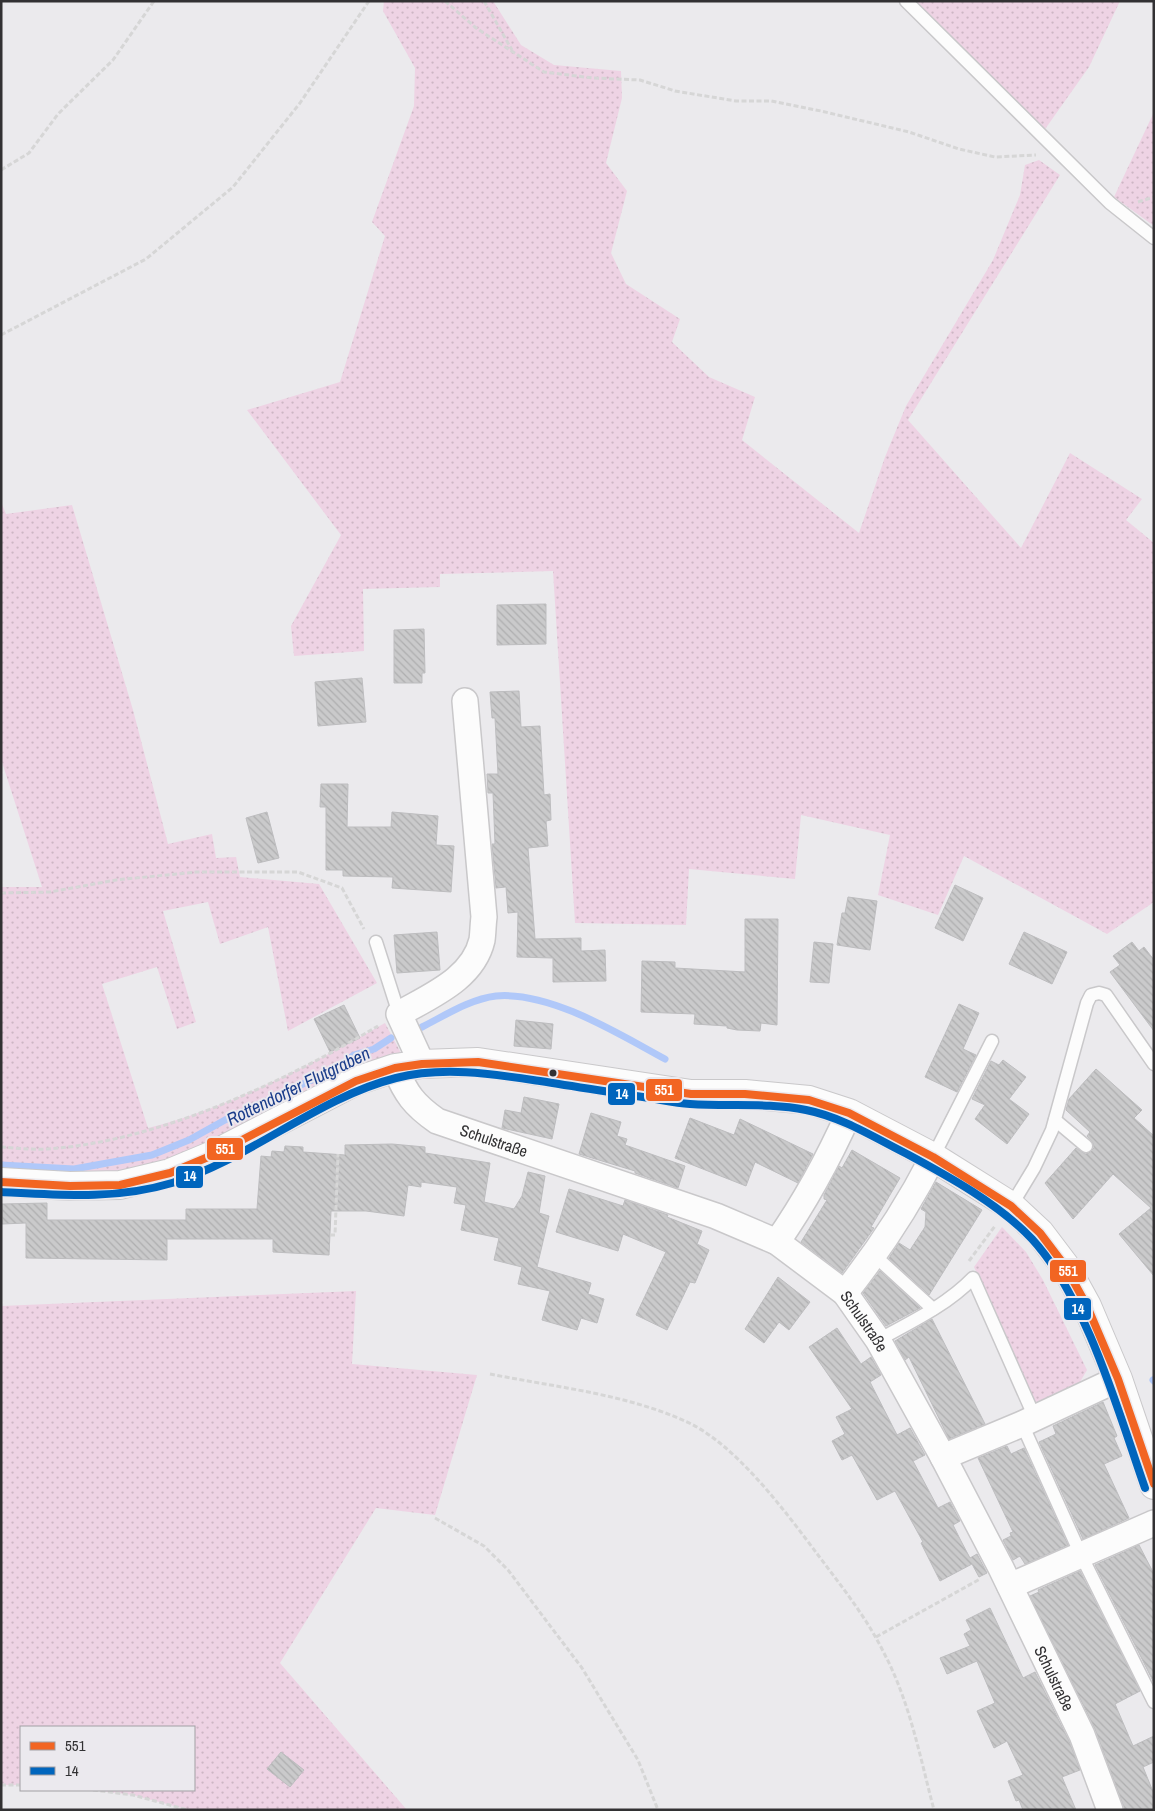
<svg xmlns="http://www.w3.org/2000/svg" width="1155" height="1811" font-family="'Archivo Narrow',sans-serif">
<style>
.grass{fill:url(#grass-dots)}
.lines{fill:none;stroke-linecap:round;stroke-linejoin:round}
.stream{stroke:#b0c8f9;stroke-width:7}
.building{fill:url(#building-back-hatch);stroke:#bdbdbf}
.service-casing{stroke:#c9c8ca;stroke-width:15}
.minor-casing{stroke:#c9c8ca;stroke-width:28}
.tertiary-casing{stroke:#c9c8ca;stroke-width:30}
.path{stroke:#d6d6d6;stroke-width:3;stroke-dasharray:5 2.5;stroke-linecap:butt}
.service{stroke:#fcfcfc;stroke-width:12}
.minor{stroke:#fcfcfc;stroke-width:25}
.tertiary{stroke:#fcfcfc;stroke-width:28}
.bus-1-casing{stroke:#ebe9ee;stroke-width:11}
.bus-2-casing{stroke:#ebe9ee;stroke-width:11}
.bus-1{stroke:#f26522;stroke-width:8}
.bus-2{stroke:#0065bd;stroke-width:8}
.bus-dot{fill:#323133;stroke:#ebe9ee;stroke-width:2}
.labels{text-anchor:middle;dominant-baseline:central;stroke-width:4;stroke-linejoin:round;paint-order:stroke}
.street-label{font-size:16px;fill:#323133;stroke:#ebe9ee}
.water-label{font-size:18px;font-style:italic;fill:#1b3d8b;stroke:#ebe9ee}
.line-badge{stroke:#ebe9ee;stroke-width:2}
.badge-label{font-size:14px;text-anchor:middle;font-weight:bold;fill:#fff}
</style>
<defs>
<pattern id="grass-dots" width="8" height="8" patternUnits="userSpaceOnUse" patternTransform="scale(1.25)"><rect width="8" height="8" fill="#eed3e4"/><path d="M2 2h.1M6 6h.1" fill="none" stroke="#cdb6c4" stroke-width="1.8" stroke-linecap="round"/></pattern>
<pattern id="building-back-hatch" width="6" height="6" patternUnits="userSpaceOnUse" patternTransform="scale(1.25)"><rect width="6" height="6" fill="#cacacb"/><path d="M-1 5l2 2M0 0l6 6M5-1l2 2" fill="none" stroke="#aeaeaf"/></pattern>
</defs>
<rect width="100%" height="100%" fill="#ebeaed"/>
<g class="grass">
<path d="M384,1H493L521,45L554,65L621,71L622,98L606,163L627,191L611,253L626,284L680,319L672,342L709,377L755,397L742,440L859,533L885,457L906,406L993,260L1020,195L1025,165L1039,160L1060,175L908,420L1021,548L1070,453L1142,499L1126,520L1154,543V902L1107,934L964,856L938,915L878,895L890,835L801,815L795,879L689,869L686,925L575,923L553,571L440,574V587L363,589L364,651L294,656L291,626L341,535L247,410L340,382L385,236L372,222L414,106L415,68L383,11Z"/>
<path d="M913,1H1120L1089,67L1043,132Z"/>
<path d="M1154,112V226L1114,197Z"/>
<path d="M1,502L6,514L72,505L133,710L168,844L212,834L216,858L236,857L240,877L319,884L377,983L288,1031L268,927L220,944L208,902L163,911L196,1022L177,1029L157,967L102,984L148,1128C230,1108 312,1064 385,1023L402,1055L202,1146L153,1165L103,1173H1V887H42L1,759Z"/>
<path d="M1002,1227L1026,1252L1043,1280L1087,1370L1077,1387L1037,1408L974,1267Z"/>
<path d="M356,1291L352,1364L477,1375L435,1515L376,1508L280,1663L407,1810H189L133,1795L94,1790H194V1727H21V1785H1V1306Z"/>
</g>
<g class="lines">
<g class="stream">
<path d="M422,1027C444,1016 470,999 496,996C550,991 619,1034 665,1059"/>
<path d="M1,1165L74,1169L152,1155L189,1140L225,1120L333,1070L354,1055L374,1049L391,1038"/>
<path d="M1153,1380L1154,1381"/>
</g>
</g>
<g class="building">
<path d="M546,604V644L497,645V605Z"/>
<path d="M424,629L425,673H422V683H394V630Z"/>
<path d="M362,678L366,722L318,726L315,682Z"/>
<path d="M519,691L521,727L540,726L544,795L550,794L551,820L546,821L548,846L528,848L535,939L581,938V951L605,950L606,981L553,982V958L517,957L518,912L508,913L506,887L496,888L492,844H495L493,793H488L487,774H498L495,718H492L490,692Z"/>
<path d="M321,784H348L347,827H391L392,812L438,816L436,845L454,846L451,892L392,888L393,877L343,876V870H326V807H320Z"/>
<path d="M267,812L279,858L258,863L246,818Z"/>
<path d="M955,885L983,898L963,941L935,928Z"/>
<path d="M848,897L877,901L870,950L837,945L842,913H845Z"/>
<path d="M745,919H778L777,1025L761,1023L760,1031L737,1030L727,1028V1026L694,1024L695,1014L641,1012L642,961L675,962V968L745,972Z"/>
<path d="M437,932L440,970L397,973L394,935Z"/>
<path d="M1024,932L1067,952L1052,984L1009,964Z"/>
<path d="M814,942L833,944L829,983L810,982Z"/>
<path d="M1132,942L1139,951L1144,947L1154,960V1031L1110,972L1120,965L1113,956Z"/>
<path d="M959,1004L979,1013L963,1049L976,1055L957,1092L925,1077Z"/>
<path d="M344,1005L360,1038L330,1052L314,1019Z"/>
<path d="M516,1020L553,1024L551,1049L514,1046Z"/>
<path d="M1003,1060L1026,1077L1009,1099L1029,1114L1007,1144L975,1119L985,1105L972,1099L991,1061L999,1065Z"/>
<path d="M1096,1069L1142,1110L1134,1118L1154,1136V1276L1119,1234L1151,1208L1113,1174L1073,1219L1045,1183L1076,1148L1085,1154L1089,1153L1094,1148L1093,1143L1087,1136L1090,1132L1066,1110L1069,1099Z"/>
<path d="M524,1097L559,1104L552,1139L502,1128L505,1110L521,1113Z"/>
<path d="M591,1113L621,1122L617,1136L627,1139L625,1145L685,1166L678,1188L635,1173V1171L579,1154Z"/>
<path d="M690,1118L734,1135L740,1119L813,1154L798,1183L755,1162L746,1186L675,1158Z"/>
<path d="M392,1144L425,1147V1153L490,1163L484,1202L514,1209L522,1196L528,1172L545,1176L539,1213L549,1216L537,1267L591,1283L588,1294L604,1299L597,1323L581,1318L577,1330L542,1320L550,1291L518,1284L522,1267L494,1260L499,1238L461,1230L466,1205L454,1203L457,1187L421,1182V1187L408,1185L404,1216L366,1211H331L329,1255L273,1252V1239H167V1260L26,1258V1223L2,1224V1204L47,1203V1220H186V1209H257L261,1156L271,1157L272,1151L284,1152L285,1146L303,1147V1152L345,1155V1145Z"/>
<path d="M852,1150L900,1178L871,1227L874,1228L842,1273L801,1242L827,1200L824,1199V1195L839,1166L842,1168Z"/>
<path d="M936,1182L982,1210L929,1295L889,1258L899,1243L910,1250L925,1227L926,1212L921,1209Z"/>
<path d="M569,1189L623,1206L625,1200L668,1215L667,1217L702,1231L697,1244L709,1250L695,1283L690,1282L667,1330L636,1315L666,1252L623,1234L618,1251L556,1232Z"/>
<path d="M880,1271L920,1308L886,1326L863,1293Z"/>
<path d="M778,1277L810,1302L789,1330L779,1322L764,1343L745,1329Z"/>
<path d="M932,1319L985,1424L949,1439L909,1357L905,1360L895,1341Z"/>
<path d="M837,1328L861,1364L871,1357L881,1375L870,1382L897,1435L910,1428L925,1455L913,1461L938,1508L950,1502L960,1521L953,1525L961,1541L970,1558L977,1554L987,1573L979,1577L972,1564L940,1581L921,1543L923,1542L895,1491L877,1500L852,1455L842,1460L832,1441L845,1434L836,1417L852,1409L809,1347Z"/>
<path d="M1103,1402L1117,1436L1114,1438L1122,1456L1104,1464L1129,1518L1083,1539L1039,1442L1056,1434L1053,1426Z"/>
<path d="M1007,1446L1011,1454L1024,1448L1068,1545L1025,1564L1020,1556L1013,1560L1003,1540L1011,1536L1010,1533L1013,1532L978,1458Z"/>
<path d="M1139,1545L1154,1574V1683L1095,1565Z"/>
<path d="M1080,1571L1140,1691L1115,1704L1133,1746L1154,1736V1762L1143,1767L1154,1794V1810H1125L1095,1729L1030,1596L1039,1592L1038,1590Z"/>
<path d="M990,1608L1023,1678L1035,1672L1069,1741L1080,1770L1062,1777L1076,1810H1023L1019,1800L1016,1801L1008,1781L1023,1775L1007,1741L994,1748L977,1711L995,1703L977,1661L947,1674L940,1658L970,1646L964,1634L971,1630L966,1620Z"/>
<path d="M281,1752L304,1770L290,1787L267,1769Z"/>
</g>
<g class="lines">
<g class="service-casing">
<g id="service">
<path d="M906,1L1110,203L1154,238"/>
<path d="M376,942L399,1014"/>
<path d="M1055,1120L1086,1146"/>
<path d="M933,1157L992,1041"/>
<path d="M1011,1206L1034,1168L1052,1130L1087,1003L1091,995L1099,993L1106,995L1154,1064"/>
<path d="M875,1256L933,1309"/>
<path d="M878,1340C911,1322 947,1305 973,1278L1035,1418"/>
<path d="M1022,1424L1081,1555L1154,1702"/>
</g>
</g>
<g class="minor-casing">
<g id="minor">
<path d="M422,1064L399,1014C430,996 473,979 482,940C483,933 483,924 484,917L465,701"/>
<path id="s1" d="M395,1068C406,1094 414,1105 437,1121L716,1216L777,1242L845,1293L878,1340L943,1457L1001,1568L1082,1735L1110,1810"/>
<path d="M777,1242C807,1199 828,1160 849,1113"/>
<path d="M845,1293C879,1250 908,1206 933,1157"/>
<path d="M943,1457L1022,1424L1118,1379"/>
<path d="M1010,1586L1154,1523"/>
</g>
</g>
<g class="tertiary-casing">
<path id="tertiary" d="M1,1182L70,1186L120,1185L170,1173L213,1155L356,1081L395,1068L422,1064L478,1062L691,1094H745L809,1100L849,1113L933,1157L1011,1206L1040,1233L1065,1266L1087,1306L1118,1379L1154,1485"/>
</g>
<g class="path">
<path d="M445,1L476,28L544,72L593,78L640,80L675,91L736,101H771L821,111L909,132L959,149L995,157L1036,155"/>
<path d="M484,1L512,50"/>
<path d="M1,170L29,153L58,114L113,60L154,1"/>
<path d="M1138,202L1154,197"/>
<path d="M1,335L146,259L233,187L300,103L369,1"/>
<path d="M1,893L50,892L116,880L196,872H298L342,888L364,929"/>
<path d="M1,1147C16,1148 32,1150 47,1149C157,1142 284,1082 378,1026"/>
<path d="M330,1235H335L338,1154"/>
<path d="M969,1261L995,1226"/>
<path d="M490,1374C555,1387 625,1394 685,1421C735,1443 785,1511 818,1555C842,1587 867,1618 885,1655C910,1703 920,1757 934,1810"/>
<path d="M435,1518L484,1546L508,1570L582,1668L638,1760L658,1810"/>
<path d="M876,1637L980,1579"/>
<path d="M1,1785H21"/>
<path d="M93,1790L133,1795L188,1810"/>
</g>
<use href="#service" class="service"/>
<use href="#minor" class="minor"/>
<use href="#tertiary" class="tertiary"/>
<g class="bus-1-casing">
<path id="bus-1" d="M1,1182L70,1186L120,1185L170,1173L213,1155L356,1081L395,1068L422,1064L478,1062L691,1094H745L809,1100L849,1113L933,1157L1011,1206L1040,1233L1065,1266L1087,1306L1118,1379L1154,1484"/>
</g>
<g class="bus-2-casing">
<path id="bus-2" d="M1,1192C59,1195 116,1200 172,1183C250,1159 317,1098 396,1078C443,1066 493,1074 540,1081C576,1087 612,1092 649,1098C662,1100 676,1103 690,1104C728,1107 768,1102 806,1110C842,1117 875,1138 907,1154C948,1176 999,1204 1032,1239C1087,1299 1118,1411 1145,1488"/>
</g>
<use href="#bus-1" class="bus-1"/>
<use href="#bus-2" class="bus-2"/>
</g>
<circle class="bus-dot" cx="553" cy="1073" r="4.5"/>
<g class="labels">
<g class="street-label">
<text stroke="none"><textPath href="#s1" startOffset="129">Schulstraße</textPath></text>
<text stroke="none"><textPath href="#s1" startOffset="549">Schulstraße</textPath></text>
<text stroke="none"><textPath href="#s1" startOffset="954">Schulstraße</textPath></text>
</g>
<g class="water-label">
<text transform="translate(298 1086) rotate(-26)">Rottendorfer Flutgraben</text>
</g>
</g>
<g class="line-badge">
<rect x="645" y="1078" width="38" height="24" rx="5" fill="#f26522"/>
<rect x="607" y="1082" width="29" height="24" rx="5" fill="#0065bd"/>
<rect x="206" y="1137" width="38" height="24" rx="5" fill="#f26522"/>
<rect x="175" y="1165" width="29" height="24" rx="5" fill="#0065bd"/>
<rect x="1049" y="1259" width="38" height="24" rx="5" fill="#f26522"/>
<rect x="1063" y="1297" width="29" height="24" rx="5" fill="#0065bd"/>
</g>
<g class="badge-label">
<text x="664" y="1095">551</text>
<text x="622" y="1099">14</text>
<text x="225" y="1154">551</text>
<text x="190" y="1181">14</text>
<text x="1068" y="1276">551</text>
<text x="1078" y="1314">14</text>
</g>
<rect width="1155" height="1811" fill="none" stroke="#323133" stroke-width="5"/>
<rect x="20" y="1726" width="175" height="65" fill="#ebe9ee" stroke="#a19fa3"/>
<rect x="30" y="1742" width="25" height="8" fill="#f26522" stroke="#a19fa3"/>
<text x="65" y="1751" font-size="15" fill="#323133">551</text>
<rect x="30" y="1767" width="25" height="8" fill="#0065bd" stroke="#a19fa3"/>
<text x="65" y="1776" font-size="15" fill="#323133">14</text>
</svg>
